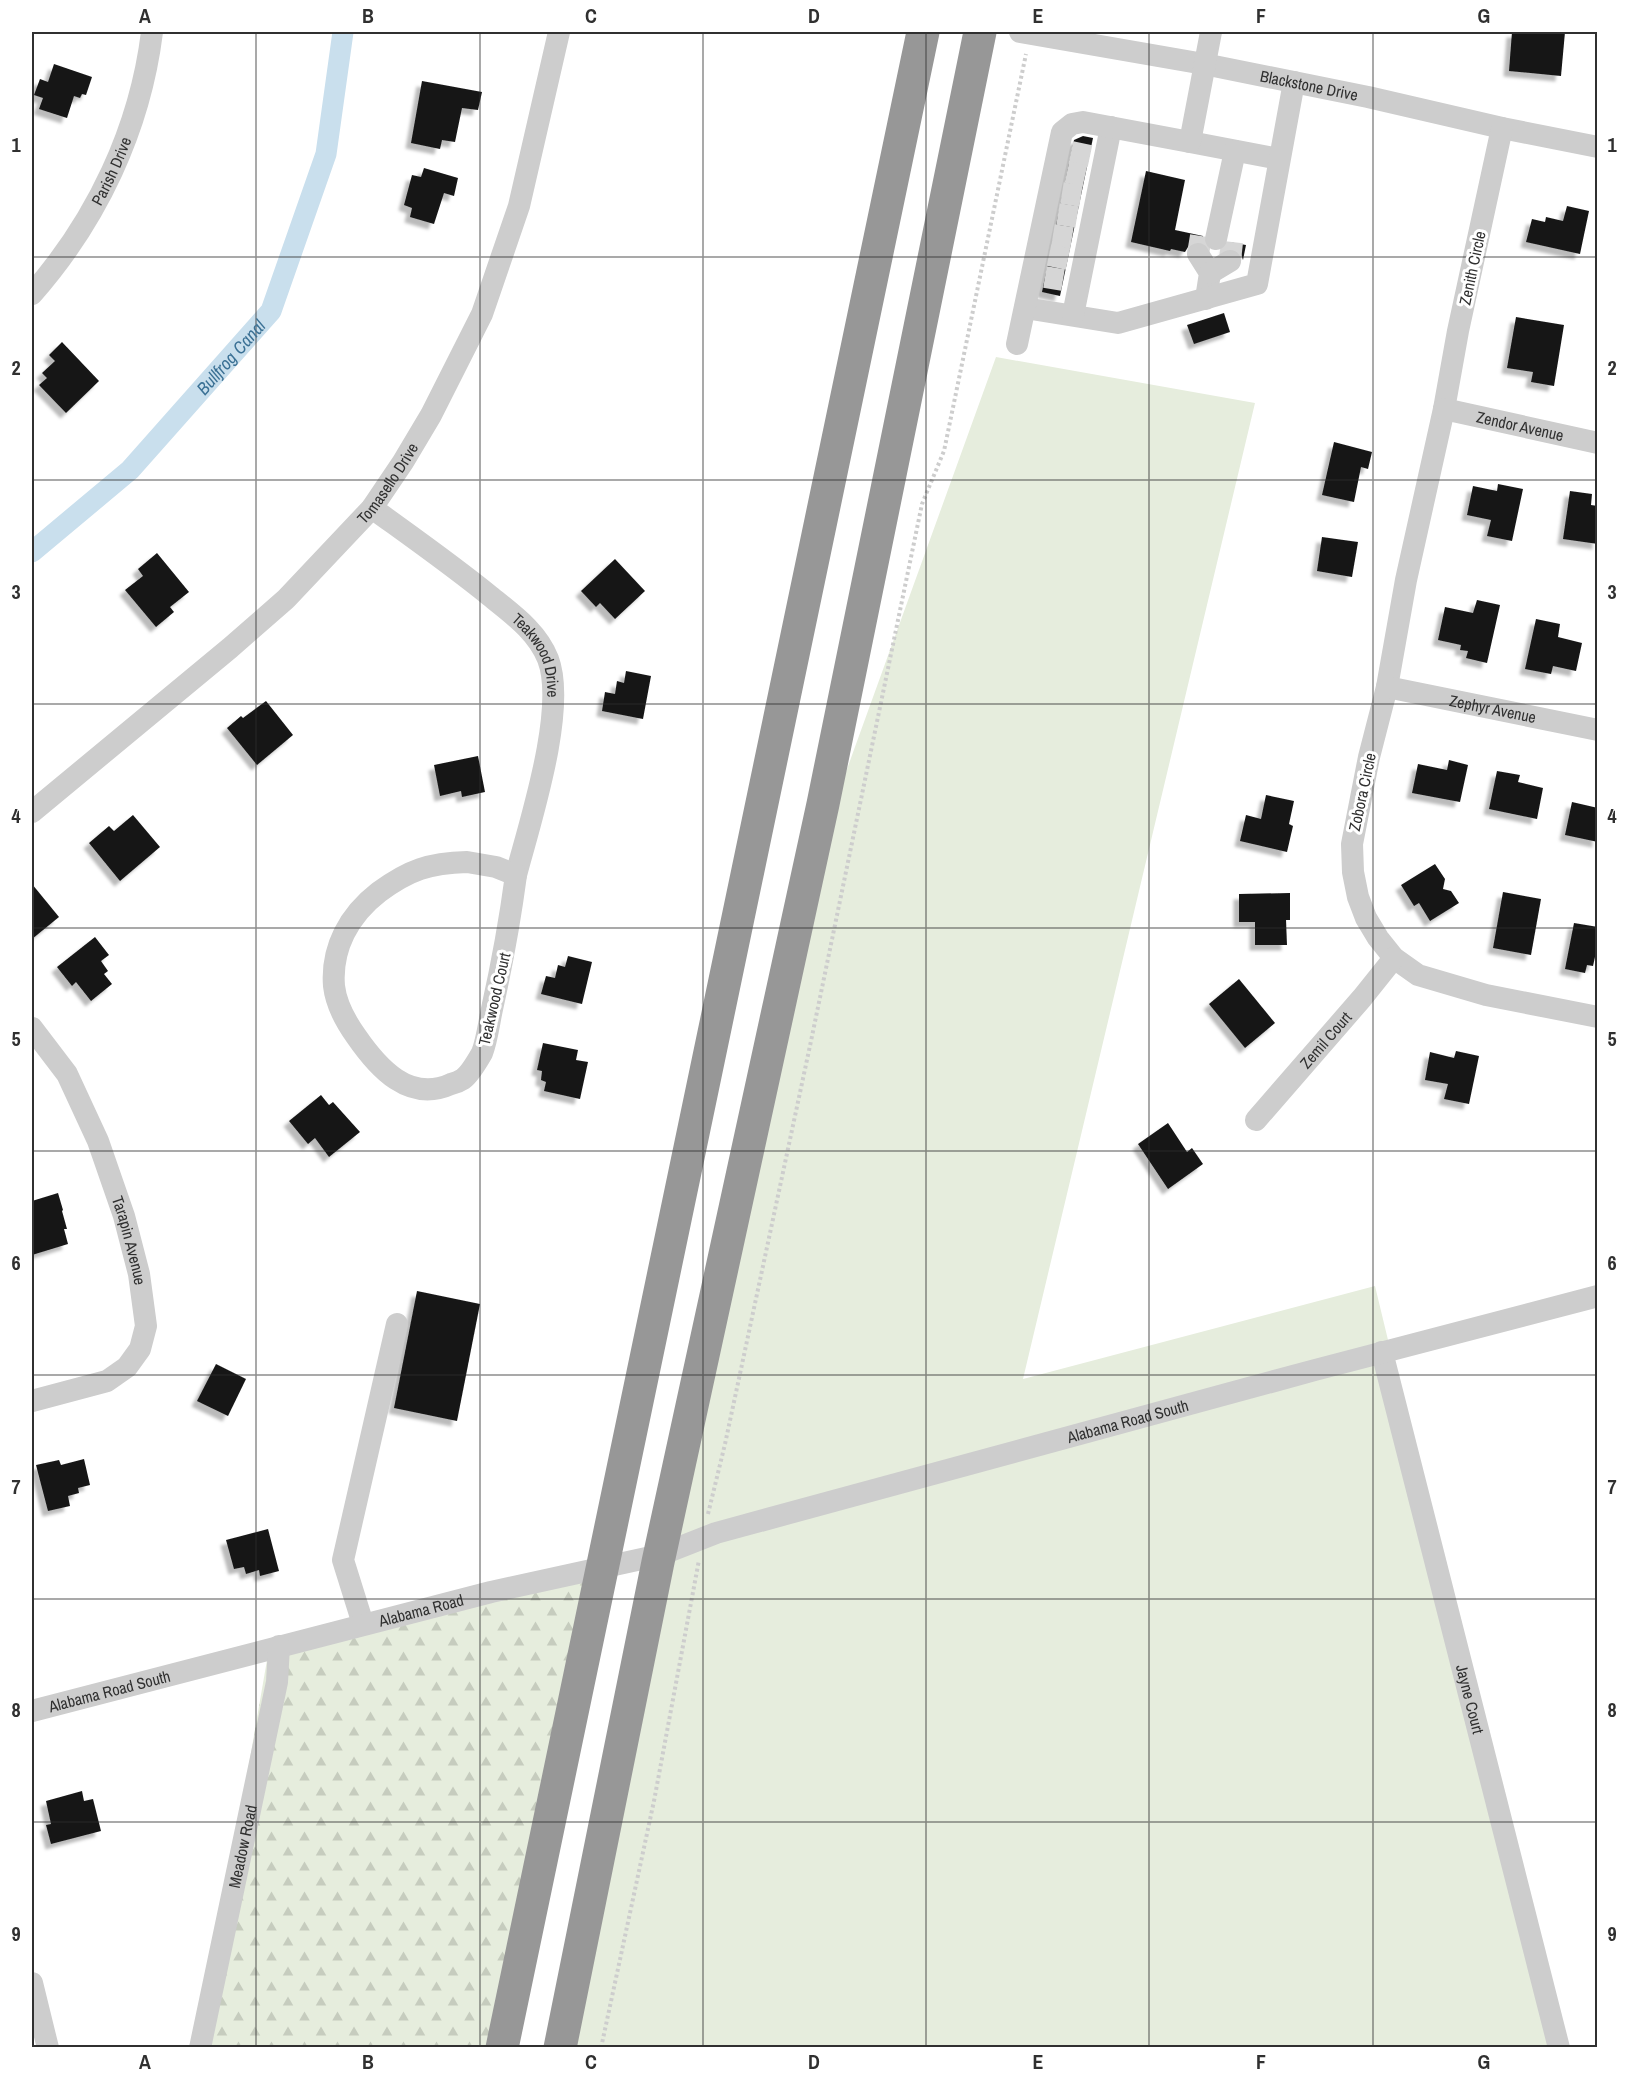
<svg xmlns="http://www.w3.org/2000/svg" width="1629" height="2079" font-family="'Archivo Narrow',sans-serif">
<style>
.green{fill:#e6eddd}
.forest{fill:url(#forest-firs)}
.lines{fill:none;stroke-linecap:round;stroke-linejoin:round}
.canal{stroke:#c9dfed;stroke-width:21}
.building{fill:#171717;filter:url(#shadow)}
.minor-tunnel{stroke:#d6d6d6;stroke-width:22;stroke-dasharray:22 11;stroke-linecap:butt}
.path{stroke:#cdcdcd;stroke-width:4;stroke-dasharray:3 3;stroke-linecap:butt}
.minor{stroke:#cdcdcd;stroke-width:22}
.highway{stroke:#979797;stroke-width:33}
.grid{fill:none;stroke:#303030;stroke-width:1.5;stroke-opacity:0.55}
.labels{text-anchor:middle;dominant-baseline:central;stroke-width:6;stroke-linejoin:round;paint-order:stroke}
.street-label{font-size:16px;fill:#303030;stroke:#fff}
.water-label{font-size:18px;font-style:italic;fill:#3b7195;stroke:#fff}
.neatline{fill:none;stroke:#303030;stroke-width:2}
.grid-label{font-size:20px;text-anchor:middle;font-weight:bold;fill:#303030}
</style>
<defs>
<pattern id="forest-firs" width="22" height="20" patternUnits="userSpaceOnUse" patternTransform="scale(1.5)"><rect width="22" height="20" fill="#e6eddd"/><path d="M5 1l3.5 6h-7zM16 11l3.5 6h-7z" fill="#c6ccbe"/></pattern>
<filter id="shadow"><feDropShadow dx="-5.5" dy="5.5" stdDeviation="1.5" flood-color="#0004"/></filter>
</defs>
<rect width="100%" height="100%" fill="#fff"/>
<path class="green" d="M996,357L1255,403L1023,1379L1375,1286L1427,1502L1548,2047L572,2048L834,805Z"/>
<path class="forest" d="M588,1581L490,2047L200,2048L267,1660L493,1602Z"/>
<g class="lines">
<path class="canal" id="s1" d="M32,552L130,470L271,311L326,154L343,32"/>
</g>
<g class="building">
<path d="M1512,32H1565L1561,76L1509,71Z"/>
<path d="M54,64L92,77L86,95L82,94L80,98L74,96L67,118L39,109L43,98L34,95L40,79L48,82Z"/>
<path d="M422,81L482,92L478,110L462,108L455,142L442,140L440,149L411,143Z"/>
<path d="M1083,136L1093,138L1060,296L1042,292L1074,140Z"/>
<path d="M424,168L458,178L454,196L444,193L434,224L410,217L412,208L404,205L412,175L421,177Z"/>
<path d="M1146,171L1185,180L1175,230L1203,236V242H1191L1185,252L1171,249L1170,251L1131,242Z"/>
<path d="M1567,206L1589,211L1580,254L1526,242L1532,219L1545,222L1546,217L1563,221Z"/>
<path d="M1229,242L1246,245L1243,260L1241,254L1237,250L1230,248L1225,249Z"/>
<path d="M1224,313L1230,332L1194,344L1187,325Z"/>
<path d="M1516,317L1564,325L1554,386L1531,382L1533,372L1507,368Z"/>
<path d="M62,342L99,381L66,413L39,385L47,378L42,373L55,361L49,355Z"/>
<path d="M1334,442L1372,452L1368,469L1361,467L1354,502L1322,495Z"/>
<path d="M1498,484L1523,489L1512,541L1487,536L1491,520L1467,515L1473,486L1497,491Z"/>
<path d="M1570,491L1592,494L1591,505L1598,506V544L1563,539Z"/>
<path d="M1322,537L1358,542L1352,577L1317,571Z"/>
<path d="M157,553L189,592L170,607L174,612L156,627L125,590L143,576L138,569Z"/>
<path d="M615,559L645,591L615,619L600,603L596,607L581,591Z"/>
<path d="M1477,600L1500,605L1487,663L1466,658L1468,651L1460,650L1461,645L1438,640L1445,607L1473,613Z"/>
<path d="M1536,619L1560,624L1558,637L1582,643L1576,671L1553,666L1551,674L1525,669Z"/>
<path d="M626,671L651,676L643,719L602,711L605,692L615,694L617,681L624,683Z"/>
<path d="M266,701L293,735L257,765L227,728L241,716L243,718Z"/>
<path d="M478,756L485,792L462,797L461,791L440,796L434,765Z"/>
<path d="M1449,760L1468,765L1460,802L1412,793L1418,764L1447,770Z"/>
<path d="M1497,771L1520,775L1518,782L1543,788L1537,819L1489,809Z"/>
<path d="M1266,795L1294,801L1289,824L1293,826L1287,852L1240,841L1246,815L1261,819Z"/>
<path d="M1572,802L1598,808V842L1565,835Z"/>
<path d="M133,815L160,847L120,881L89,843L109,826L114,831Z"/>
<path d="M1435,864L1445,879L1443,889L1451,891L1459,903L1430,921L1419,903L1414,906L1401,885Z"/>
<path d="M32,884L59,917L32,939Z"/>
<path d="M1503,892L1541,899L1531,955L1493,948Z"/>
<path d="M1290,893V920H1286L1287,945H1255V922H1239V894Z"/>
<path d="M1574,923L1598,927V958L1595,957L1593,966L1587,965L1585,973L1565,969Z"/>
<path d="M95,937L109,955L101,961L108,971L104,974L112,984L91,1001L76,982L72,986L57,967Z"/>
<path d="M568,956L592,962L582,1004L541,994L546,976L555,978L558,965L565,967Z"/>
<path d="M1239,979L1275,1023L1245,1048L1209,1004Z"/>
<path d="M543,1043L578,1050L576,1060L588,1062L580,1099L544,1091L546,1082L541,1080L542,1071L537,1070Z"/>
<path d="M1456,1051L1479,1056L1469,1104L1444,1099L1448,1084L1425,1080L1430,1052L1454,1058Z"/>
<path d="M321,1095L329,1105L333,1102L360,1132L329,1157L315,1138L308,1144L289,1121Z"/>
<path d="M1168,1123L1187,1152L1192,1148L1203,1164L1168,1189L1138,1144Z"/>
<path d="M58,1193L63,1210L62,1211L67,1229H64L68,1244L32,1255V1201Z"/>
<path d="M417,1291L480,1304L457,1421L394,1408Z"/>
<path d="M216,1364L246,1379L228,1416L197,1401Z"/>
<path d="M84,1459L90,1485L78,1488L79,1493L68,1496L70,1506L48,1511L36,1465L59,1460L61,1465Z"/>
<path d="M268,1529L279,1571L260,1576L259,1570L246,1574L244,1567L234,1569L226,1540Z"/>
<path d="M82,1791L84,1801L93,1799L101,1831L51,1844L46,1825L51,1824L46,1801Z"/>
</g>
<g class="lines">
<g class="minor-tunnel">
<path d="M1071,152L1090,156"/>
<path d="M1067,172L1085,176"/>
<path d="M1062,193L1081,196"/>
<path d="M1058,214L1077,217"/>
<path d="M1053,235L1072,238"/>
<path d="M1198,254L1201,236"/>
<path d="M1049,255L1068,259"/>
<path d="M1230,261L1232,242"/>
<path d="M1045,277L1063,280"/>
</g>
<g class="path">
<path d="M708,1514L725,1444L811,1041L922,504L944,451L1026,54"/>
<path d="M601,2048L654,1801L699,1560"/>
</g>
<g class="minor">
<path id="s2" d="M1020,32L1204,64L1368,97L1502,128L1598,147"/>
<path d="M1502,128L1458,331L1444,409L1406,580L1387,687L1369,757L1352,844L1353,872L1358,897L1366,918L1378,938L1394,958L1418,975L1486,995L1598,1017"/>
<path d="M1190,142L1279,159"/>
<path d="M1216,239L1235,151"/>
<path d="M1198,254L1210,273L1206,299"/>
<path d="M1210,273L1230,261"/>
<path id="s3" d="M32,294C97,220 140,129 152,32"/>
<path d="M1025,308L1118,323L1257,284L1294,82"/>
<path d="M1073,315L1111,127"/>
<path d="M1017,344L1062,132L1072,124L1083,122L1190,142L1211,32"/>
<path id="s4" d="M1444,409L1598,443"/>
<path id="s5" d="M372,508C412,537 452,565 490,596C512,614 537,631 548,659C567,709 530,822 516,875"/>
<path id="s6" d="M1387,687L1598,730"/>
<path id="s7" d="M32,812L230,648L286,599L372,508L403,462L431,415L482,314L519,206L559,32"/>
<path d="M467,862L496,867L516,875C510,920 502,964 492,1009C489,1023 487,1040 482,1053C478,1060 470,1074 463,1079C460,1081 455,1083 451,1084C409,1103 378,1068 356,1036C346,1022 336,1003 334,986C331,948 349,915 379,892C409,870 429,863 467,862Z"/>
<path id="s8" d="M32,1028L67,1074L98,1141L124,1216L139,1274L146,1326L140,1349L127,1367L107,1381L32,1401"/>
<path id="s9" d="M1256,1120L1362,998L1394,958"/>
<path id="s10" d="M1382,1352L1559,2048"/>
<path d="M363,1624L343,1560L397,1324"/>
<path id="s11" d="M32,1711L491,1592L660,1555L716,1533L1315,1370L1598,1296"/>
<path d="M32,1983L48,2048"/>
<path id="s12" d="M200,2048L277,1682L279,1646"/>
</g>
<g class="highway">
<path d="M502,2048L923,32"/>
<path d="M560,2048L658,1562L823,804L980,32"/>
</g>
</g>
<path class="grid" d="M256,32V2048M480,32V2048M703,32V2048M926,32V2048M1149,32V2048M1373,32V2048M32,257H1598M32,480H1598M32,704H1598M32,928H1598M32,1151H1598M32,1375H1598M32,1599H1598M32,1822H1598"/>
<g class="labels">
<g class="street-label">
<text stroke="none"><textPath href="#s2" startOffset="294">Blackstone Drive</textPath></text>
<text stroke="none"><textPath href="#s3" startOffset="147">Parish Drive</textPath></text>
<text transform="translate(1472 268) rotate(-78)">Zenith Circle</text>
<text stroke="none"><textPath href="#s4" startOffset="78">Zendor Avenue</textPath></text>
<text stroke="none"><textPath href="#s7" startOffset="486">Tomasello Drive</textPath></text>
<text stroke="none"><textPath href="#s5" startOffset="226">Teakwood Drive</textPath></text>
<text stroke="none"><textPath href="#s6" startOffset="108">Zephyr Avenue</textPath></text>
<text transform="translate(1362 792) rotate(-78)">Zobora Circle</text>
<text transform="translate(494 999) rotate(-77)">Teakwood Court</text>
<text stroke="none"><textPath href="#s9" startOffset="106">Zemil Court</textPath></text>
<text stroke="none"><textPath href="#s8" startOffset="236">Tarapin Avenue</textPath></text>
<text stroke="none"><textPath href="#s11" startOffset="1134">Alabama Road South</textPath></text>
<text stroke="none"><textPath href="#s11" startOffset="402">Alabama Road</textPath></text>
<text stroke="none"><textPath href="#s11" startOffset="80">Alabama Road South</textPath></text>
<text stroke="none"><textPath href="#s10" startOffset="358">Jayne Court</textPath></text>
<text stroke="none"><textPath href="#s12" startOffset="206">Meadow Road</textPath></text>
</g>
<g class="water-label">
<text stroke="none"><textPath href="#s1" startOffset="279">Bullfrog Canal</textPath></text>
</g>
</g>
<rect width="1629" height="2079" fill="none" stroke="#ffffff" stroke-width="66"/>
<rect x="33" y="33" width="1563" height="2013" class="neatline"/>
<g class="grid-label">
<text x="145" y="23">A</text>
<text x="368" y="23">B</text>
<text x="591" y="23">C</text>
<text x="814" y="23">D</text>
<text x="1038" y="23">E</text>
<text x="1261" y="23">F</text>
<text x="1484" y="23">G</text>
<text x="16" y="152">1</text>
<text x="1612" y="152">1</text>
<text x="16" y="375">2</text>
<text x="1612" y="375">2</text>
<text x="16" y="599">3</text>
<text x="1612" y="599">3</text>
<text x="16" y="823">4</text>
<text x="1612" y="823">4</text>
<text x="16" y="1046">5</text>
<text x="1612" y="1046">5</text>
<text x="16" y="1270">6</text>
<text x="1612" y="1270">6</text>
<text x="16" y="1494">7</text>
<text x="1612" y="1494">7</text>
<text x="16" y="1717">8</text>
<text x="1612" y="1717">8</text>
<text x="16" y="1941">9</text>
<text x="1612" y="1941">9</text>
<text x="145" y="2069">A</text>
<text x="368" y="2069">B</text>
<text x="591" y="2069">C</text>
<text x="814" y="2069">D</text>
<text x="1038" y="2069">E</text>
<text x="1261" y="2069">F</text>
<text x="1484" y="2069">G</text>
</g>
</svg>
